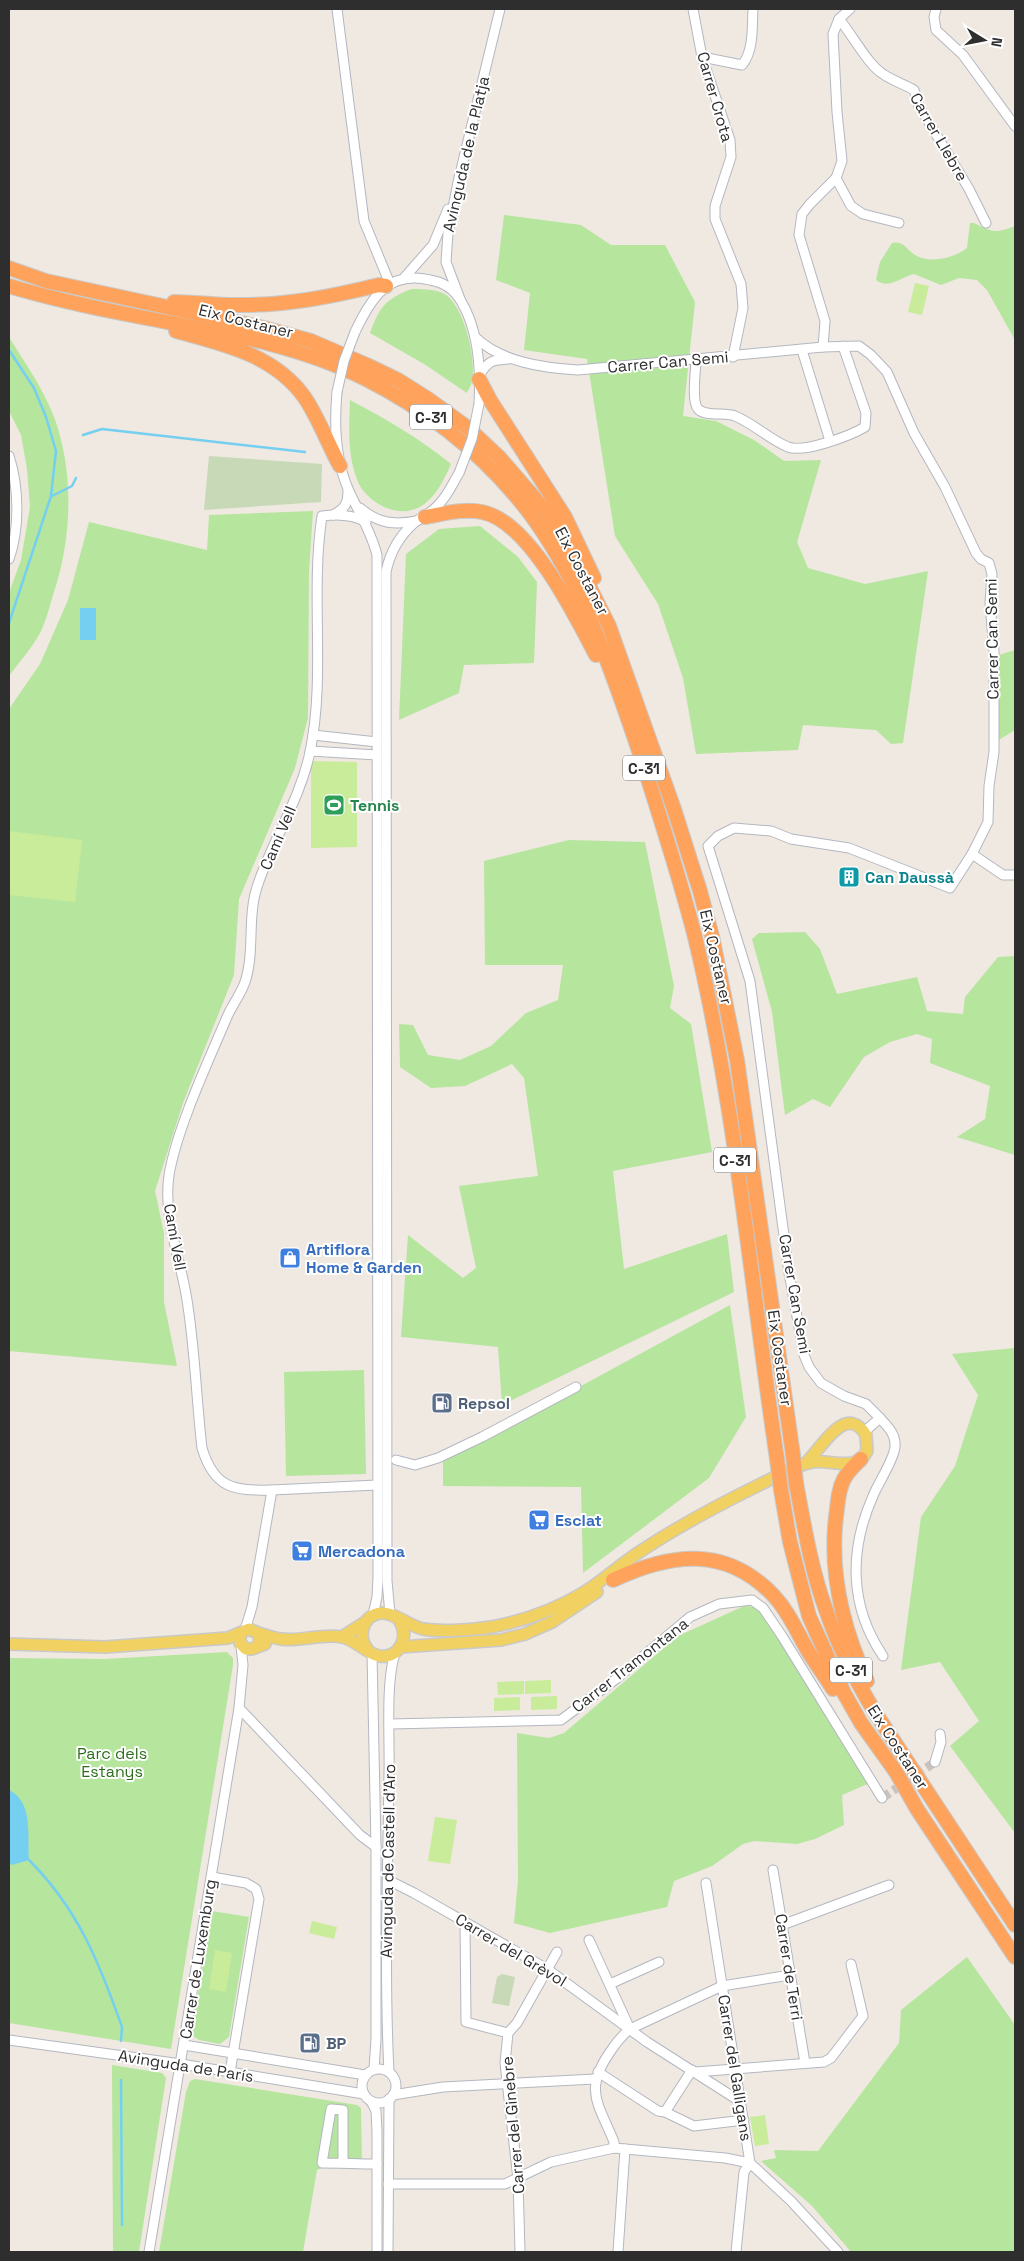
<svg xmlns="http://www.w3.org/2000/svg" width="1024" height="2261" font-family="'Space Grotesk',sans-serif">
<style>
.green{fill:#b6e59e}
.cemetery{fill:#c8d9b8}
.pitch{fill:#c9ec9a}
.water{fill:#75cff0}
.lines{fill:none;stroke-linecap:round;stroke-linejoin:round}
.stream{stroke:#75cff0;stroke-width:2.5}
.minor-tunnel{stroke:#c8c4bd;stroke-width:9;stroke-dasharray:9 4.5;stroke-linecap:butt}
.minor-casing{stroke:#b4b7c1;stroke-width:11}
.major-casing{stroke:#c9c9c9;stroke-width:14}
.highway-casing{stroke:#c9c9c9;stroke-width:16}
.minor{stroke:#fff;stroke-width:9}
.major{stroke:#f2d163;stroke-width:11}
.highway{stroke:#ffa35c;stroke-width:14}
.minor-bridge-casing{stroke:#b4b7c1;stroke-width:11;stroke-linecap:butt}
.highway-bridge-casing{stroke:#c9c9c9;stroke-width:16;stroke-linecap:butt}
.minor-bridge{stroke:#fff;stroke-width:9}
.highway-bridge{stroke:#ffa35c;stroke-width:14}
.labels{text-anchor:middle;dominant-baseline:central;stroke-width:4;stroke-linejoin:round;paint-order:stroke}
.shield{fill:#fff;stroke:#6d6d6d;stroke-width:1}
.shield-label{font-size:15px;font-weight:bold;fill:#2e2e2e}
.street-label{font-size:16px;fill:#2e2e2e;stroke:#fff}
.leisure-label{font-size:16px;font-weight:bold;fill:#27864d;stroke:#fff;text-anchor:start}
.culture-label{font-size:16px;font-weight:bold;fill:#0d838f;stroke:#fff;text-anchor:start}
.shop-label{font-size:16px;font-weight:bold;fill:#366cbe;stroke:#fff;text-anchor:start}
.service-label{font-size:16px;font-weight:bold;fill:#4e5e75;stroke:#fff;text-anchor:start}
.park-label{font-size:16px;fill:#2c6e1b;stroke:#fff}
</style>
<rect width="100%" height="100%" fill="#efe9e1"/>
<g class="green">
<path d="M504,215L581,225L611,245H665L695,302L683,416L716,421L754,440L784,461L821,460L797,542L808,568L865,584L928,571L903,743L891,744L876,730L803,725L798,750L696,754L683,678L658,604L615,536L587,359L524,350L530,293L496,280Z"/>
<path d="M970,223H974C992,232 995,234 1015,226V340L987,290L977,280L959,278L941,285L914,274C901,277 888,290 876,280L880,262L892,243C903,240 906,249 915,255C929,264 955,258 967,248Z"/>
<path d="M411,289C421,289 433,289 443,293C464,303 477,361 472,382C471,386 468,390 467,393L424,364L370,333C380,306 385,300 411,289Z"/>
<path d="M9,337C25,363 43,388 54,417C74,471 72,535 55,589C50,603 47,620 40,633C32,648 19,662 9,676V593L21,560L30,507L27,469L21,435L9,411Z"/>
<path d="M350,400C386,419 419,438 451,464C438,494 421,522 384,507C374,502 364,494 359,484C347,458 349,427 350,400Z"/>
<path d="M313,511L309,571L308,718L295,768L239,899L234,975L183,1103L155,1191L164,1233V1302L177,1366L9,1351V709L40,664L68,600L89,522L207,550L209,515Z"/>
<path d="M480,526L518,557L537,582L534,663L464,665L459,693L399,720L406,554L439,529Z"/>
<path d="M1015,650V730L997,741L999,655Z"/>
<path d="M569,840L645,842L674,986L670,1008L691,1024L712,1152L613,1171L624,1269L727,1234L734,1292L502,1405L498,1347L401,1337L408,1235L463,1278L476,1268L459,1186L538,1176L524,1078L512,1064L465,1086L431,1088L400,1067L399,1024L413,1025L428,1055L460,1060L491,1046L526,1013L558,1000L563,965H485L484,861Z"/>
<path d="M805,932L820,949L837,994L917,977L927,1011L963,1014L965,997L998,957L1015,956V1155L957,1137L985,1119L990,1086L930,1063L932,1039L917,1034L890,1042L864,1057L830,1107L813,1099L785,1115L772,1012L752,939L759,933Z"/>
<path d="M730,1305L746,1417L709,1478L583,1573L581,1487L443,1486V1461Z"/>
<path d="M1015,1348V1833L950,1746L979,1721L940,1662L901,1670L921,1517L955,1466L978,1395L952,1354Z"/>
<path d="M364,1370L366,1474L286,1476L284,1372Z"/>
<path d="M744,1606L756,1607L770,1616L870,1783L842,1795L844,1825L815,1839L797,1844L754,1841L743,1844L712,1866L674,1881L667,1907L550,1933L514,1923L518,1881L517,1733L549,1738L564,1733L678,1636Z"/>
<path d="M227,1652L233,1658V1665L171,2049L9,2023V1658L105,1659Z"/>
<path d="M212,1911L249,1917L229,2037L220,2044L199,2040L193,2036L192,2029Z"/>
<path d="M967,1957L1015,2025V2252H851L812,2206L761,2161L776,2158L774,2150L818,2151L899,2043L901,2010Z"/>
<path d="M112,2065L162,2073L166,2078L139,2252H113Z"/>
<path d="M195,2079L357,2105L361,2108L362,2167H324L317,2170L303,2252H159L186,2092L190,2081Z"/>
</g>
<g class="cemetery">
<path d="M209,456L322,464L321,502L204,510Z"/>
<path d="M502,1974L515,1977L509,2006L492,2003L497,1977Z"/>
</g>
<g class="pitch">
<path d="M915,283L929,286L922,315L908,312Z"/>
<path d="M311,761L357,762V847L311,848Z"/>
<path d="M9,831L82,840L75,902L9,895Z"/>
<path d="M551,1680V1693L525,1694V1681Z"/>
<path d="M524,1681V1694L498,1695L497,1682Z"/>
<path d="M557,1696V1709L531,1710V1697Z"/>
<path d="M520,1697V1710L494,1711V1698Z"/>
<path d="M435,1817L457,1820L450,1864L428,1861Z"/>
<path d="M312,1921L337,1927L334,1939L309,1933Z"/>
<path d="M215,1950L232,1953L226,1992L209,1989Z"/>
<path d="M765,2115L769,2144L755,2146L750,2117Z"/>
</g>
<g class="water">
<rect x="80" y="608" width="16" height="32"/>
<path d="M9,1790C34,1802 27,1837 29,1860L12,1865L9,1862Z"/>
</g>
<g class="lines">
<g class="stream">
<path d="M9,350L34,388L46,417L56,451L51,496L9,623"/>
<path d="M83,435L102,429L305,452"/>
<path d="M52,496L72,486L76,478"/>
<path d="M29,1860C78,1909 99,1962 122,2027L121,2041"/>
<path d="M121,2080L122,2225"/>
</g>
<path class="minor-tunnel" d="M882,1798L935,1762"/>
<g class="minor-casing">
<g id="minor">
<path d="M337,9L364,221L390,284"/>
<path d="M693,9L702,57L730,140L731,157L715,206V219L741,284L743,308L733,357"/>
<path d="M936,9L934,17L936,30L963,55L1015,126"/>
<path d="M839,19C852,34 868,65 883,74C893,81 904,84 914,90L919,106L969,189L986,223"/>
<path d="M702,57L742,65C754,51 752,26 753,9"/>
<path d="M836,178L851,206L863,214L899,223"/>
<path d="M404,278L433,245L448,209"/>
<path d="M460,299L446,262L448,233L458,182L500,9"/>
<path d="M355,332C371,298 388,270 430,280C443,282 454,289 461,301C479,331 481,370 479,404"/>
<path d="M475,337C501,362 543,368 578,370L823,347L859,346L871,355L887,372L914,433L945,487L976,553L981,559L989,563L992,574L990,603L994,651V752L989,786L988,822L972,854L950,888L849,848L791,839L771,831L734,828L718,836L708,846L750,981L789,1273L804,1355L809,1367L821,1383L844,1396L866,1404L880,1418"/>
<path d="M823,347L825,321L799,235L802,214L810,204L836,178L842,161L837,112L833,34L839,19L850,9"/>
<path d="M802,350L830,441"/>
<path d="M696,360C696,370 691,401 698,409C706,417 724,412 735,416C754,424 769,439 788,447C804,453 850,436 865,427L866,413L843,346"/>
<path d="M480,374C489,360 493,360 509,359"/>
<path d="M337,392C334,425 335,460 349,491C359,513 371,531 377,555L378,1578L377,1597L373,1615"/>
<path d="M9,456C19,487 20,528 9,559"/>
<path d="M360,508C379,524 394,525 417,521"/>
<path d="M333,515C346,508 348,503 348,490"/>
<path d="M313,735L377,742"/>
<path d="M310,751L377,755"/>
<path d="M972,854L1003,875H1015"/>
<path d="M864,1432L880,1418C888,1427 896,1434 895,1447C894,1460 878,1483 873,1496C849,1550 849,1606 883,1656"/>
<path d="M396,1460L415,1465L438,1458L482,1437L576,1387"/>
<path d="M272,1490L377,1485"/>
<path d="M390,1614L387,1581L386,572C390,552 399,536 415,522C424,516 433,512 440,503C448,495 453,483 459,473"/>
<path d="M245,1630L252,1607L272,1490C233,1491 214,1488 202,1448C196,1397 195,1345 186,1294C179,1255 163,1215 169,1175C177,1128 208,1062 227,1017C232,1005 241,994 245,982C255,952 247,918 257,887C272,841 300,800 310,752C326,675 310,594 322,516C337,514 352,514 366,522"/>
<path d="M372,1653L376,1847V2039L374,2069"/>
<path d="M239,1708L360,1835L376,1847"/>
<path d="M390,1724L561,1720L616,1679L690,1617L719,1604L752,1600L763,1608L782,1636L882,1798"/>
<path d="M935,1762L941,1742L940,1734"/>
<path d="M773,1870L805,2063"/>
<path d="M212,1877L246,1883L256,1889L259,1899L230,2072"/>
<path d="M388,1880L414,1893L547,1969L647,2042L741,2102"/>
<path d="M706,1883L750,2163L744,2172L736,2252"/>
<path d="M465,1922L466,2022L508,2033"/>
<path d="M782,1925L889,1885"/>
<path d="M589,1940L629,2027"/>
<path d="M610,1984L659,1962"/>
<path d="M9,2040L181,2064L364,2094"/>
<path d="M184,2045L365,2075"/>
<circle cx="379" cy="2086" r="17"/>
<path d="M389,2072C384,1972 388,1872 389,1772C390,1741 385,1679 396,1651"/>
<path d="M598,2072L658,2111L665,2112L692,2070"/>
<path d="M695,2072L824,2062L831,2058L863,2016L851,1964"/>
<path d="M393,2095L443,2087L595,2079"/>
<path d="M371,2101L376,2111L377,2131V2252"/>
<path d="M665,2112L694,2126L744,2120"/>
<path d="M614,2148V2142C599,2104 583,2091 610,2052C616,2043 621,2036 630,2029L722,1986L790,1975"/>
<path d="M343,2163V2110L331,2109L322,2163C340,2163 359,2164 377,2164"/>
<path d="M388,2184H505L551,2162L614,2148L725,2158L750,2163L791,2201L838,2252"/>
<path d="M149,2252L239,1708L243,1665L241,1646"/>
<path d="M388,2252L389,2099"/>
<path d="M520,2252L518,2179L505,2063L508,2033L517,2023L557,1952"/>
<path d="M618,2252L625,2149"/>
</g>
</g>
<g class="major-casing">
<g id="major">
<path d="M258,1633C266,1635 273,1638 281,1639C300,1642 322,1633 342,1637C356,1640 366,1653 379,1656C401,1659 410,1635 399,1620"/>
<path d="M240,1634V1643L246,1649H252L265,1644"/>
<path d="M342,1637L364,1623"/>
<path d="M9,1644L105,1647L228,1638L249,1629L258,1633L260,1640L258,1646"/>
<path d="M400,1647L501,1640L525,1634L552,1622L597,1592"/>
<path d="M368,1650C357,1637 362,1615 381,1613C394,1612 409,1626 423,1629C441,1632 473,1630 491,1627C523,1621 555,1610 583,1593C604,1580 623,1562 644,1549C682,1524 722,1503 763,1483C778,1476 795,1465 812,1462C831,1459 856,1473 867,1451L866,1435C845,1401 820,1451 805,1464"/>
</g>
</g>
<g class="highway-casing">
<g id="highway">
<path d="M9,268L46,281L264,328L311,341L369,366L398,380L428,399L468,428L499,457L545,510L573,554L609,626L674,809L700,891L712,936L737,1060L793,1455"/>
<path d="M9,286C49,298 90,307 131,315C211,331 293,342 366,379C433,413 490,459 534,519C586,592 615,679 643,763C661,821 680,878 695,937C736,1108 751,1285 777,1459"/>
<path d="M174,302C197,302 220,306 243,305C290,305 334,296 379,285L386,286"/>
<path d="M176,331C224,344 275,355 305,398C319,419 328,444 340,466"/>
<path d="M479,379L490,400L565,517L594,578"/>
<path d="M425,517C443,514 464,508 482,512C529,521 575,615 596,655"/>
<path d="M861,1459C855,1465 848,1471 844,1479C839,1488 838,1499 837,1509C828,1569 842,1627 867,1681"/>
<path d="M796,1483C804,1525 811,1569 826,1610C838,1646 856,1681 876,1714L1015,1925"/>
<path d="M781,1490L790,1542L809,1616L844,1693L861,1723L896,1772L917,1809L1015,1957"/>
<path d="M613,1580C670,1553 726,1545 774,1596C789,1612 797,1632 808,1651C816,1664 825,1676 833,1689"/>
</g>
</g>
<use href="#minor" class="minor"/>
<use href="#major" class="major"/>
<use href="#highway" class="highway"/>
<g class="minor-bridge-casing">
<g id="minor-bridge">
<path d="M337,392L344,361L355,332"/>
<path d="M459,473L472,439L479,404"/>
</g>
</g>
<g class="highway-bridge-casing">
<g id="highway-bridge">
<path d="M793,1455L796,1483"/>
<path d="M777,1459L781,1490"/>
</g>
</g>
<use href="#minor-bridge" class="minor-bridge"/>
<use href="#highway-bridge" class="highway-bridge"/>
</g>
<defs>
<g id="stadium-square" transform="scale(1.125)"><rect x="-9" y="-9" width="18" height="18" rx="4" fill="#2e9e5b" stroke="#fff"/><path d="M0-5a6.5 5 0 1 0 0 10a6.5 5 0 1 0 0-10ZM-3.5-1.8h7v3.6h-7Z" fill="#fff"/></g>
<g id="building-square" transform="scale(1.125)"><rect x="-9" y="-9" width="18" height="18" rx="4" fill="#0f9aa8" stroke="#fff"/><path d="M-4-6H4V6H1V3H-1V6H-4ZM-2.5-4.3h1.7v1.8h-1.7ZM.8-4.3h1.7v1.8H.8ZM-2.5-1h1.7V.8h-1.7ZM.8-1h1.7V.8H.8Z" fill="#fff"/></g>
<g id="shop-square" transform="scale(1.125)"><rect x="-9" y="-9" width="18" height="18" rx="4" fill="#3f7fe0" stroke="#fff"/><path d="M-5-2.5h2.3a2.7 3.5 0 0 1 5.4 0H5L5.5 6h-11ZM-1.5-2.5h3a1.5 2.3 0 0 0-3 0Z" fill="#fff"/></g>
<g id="fuel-square" transform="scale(1.125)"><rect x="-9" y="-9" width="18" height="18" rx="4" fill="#5c6f8a" stroke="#fff"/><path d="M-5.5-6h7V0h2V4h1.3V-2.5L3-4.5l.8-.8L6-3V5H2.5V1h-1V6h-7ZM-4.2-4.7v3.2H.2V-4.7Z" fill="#fff"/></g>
<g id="supermarket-square" transform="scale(1.125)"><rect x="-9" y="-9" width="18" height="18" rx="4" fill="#3f7fe0" stroke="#fff"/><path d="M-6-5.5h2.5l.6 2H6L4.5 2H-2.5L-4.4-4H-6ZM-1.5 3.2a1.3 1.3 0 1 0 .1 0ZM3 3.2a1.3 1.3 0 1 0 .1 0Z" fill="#fff"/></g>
</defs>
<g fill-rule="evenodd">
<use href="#stadium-square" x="334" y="805"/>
<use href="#building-square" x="849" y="877"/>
<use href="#shop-square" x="290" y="1258"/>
<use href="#fuel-square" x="442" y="1403"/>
<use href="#supermarket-square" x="539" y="1520"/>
<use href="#supermarket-square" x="302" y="1551"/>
<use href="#fuel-square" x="310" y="2043"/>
</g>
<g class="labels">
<g class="shield">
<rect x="410" y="404.5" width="42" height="25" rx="4"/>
<rect x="623" y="755.5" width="42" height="25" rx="4"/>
<rect x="714" y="1147.5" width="42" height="25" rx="4"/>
<rect x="830" y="1657.5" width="42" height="25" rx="4"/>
</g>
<g class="shield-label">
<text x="431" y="417">C-31</text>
<text x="644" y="768">C-31</text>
<text x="735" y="1160">C-31</text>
<text x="851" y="1670">C-31</text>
</g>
<g class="street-label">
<text transform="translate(715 97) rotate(74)">Carrer Crota</text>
<text transform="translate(939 137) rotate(60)">Carrer Llebre</text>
<text transform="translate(466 154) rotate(-77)">Avinguda de la Platja</text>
<text transform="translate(246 321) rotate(14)">Eix Costaner</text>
<text transform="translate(668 362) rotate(-5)">Carrer Can Semi</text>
<text transform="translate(582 571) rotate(62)">Eix Costaner</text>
<text transform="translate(992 639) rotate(-91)">Carrer Can Semi</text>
<text transform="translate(278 838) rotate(-67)">Camí Vell</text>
<text transform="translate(716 957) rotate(77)">Eix Costaner</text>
<text transform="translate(175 1237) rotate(80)">Camí Vell</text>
<text transform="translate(795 1294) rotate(80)">Carrer Can Semi</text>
<text transform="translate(780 1358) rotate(82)">Eix Costaner</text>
<text transform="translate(630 1665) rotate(-38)">Carrer Tramontana</text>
<text transform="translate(898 1747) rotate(57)">Eix Costaner</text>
<text transform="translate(388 1861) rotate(-89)">Avinguda de Castell d'Aro</text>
<text transform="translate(511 1950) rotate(31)">Carrer del Grèvol</text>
<text transform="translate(198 1959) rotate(-81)">Carrer de Luxemburg</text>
<text transform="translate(789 1967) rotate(81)">Carrer de Terri</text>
<text transform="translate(186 2066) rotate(9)">Avinguda de París</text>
<text transform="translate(735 2068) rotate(81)">Carrer del Galligans</text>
<text transform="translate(513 2125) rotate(-95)">Carrer del Ginebre</text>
</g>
<g class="leisure-label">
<text x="350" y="805">Tennis</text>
</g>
<g class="culture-label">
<text x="865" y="877">Can Daussà</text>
</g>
<g class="shop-label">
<text x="306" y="1249">Artiflora<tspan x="306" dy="18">Home &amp; Garden</tspan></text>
<text x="555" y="1520">Esclat</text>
<text x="318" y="1551">Mercadona</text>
</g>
<g class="service-label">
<text x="458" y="1403">Repsol</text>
<text x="326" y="2043">BP</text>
</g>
<g class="park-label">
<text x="112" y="1753">Parc dels<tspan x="112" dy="18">Estanys</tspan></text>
</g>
</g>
<rect width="1024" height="2261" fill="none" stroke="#2e2e2e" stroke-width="20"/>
<g transform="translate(984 40) rotate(100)" stroke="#ffffff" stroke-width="4" paint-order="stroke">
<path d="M0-4L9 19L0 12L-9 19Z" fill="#2e2e2e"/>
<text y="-8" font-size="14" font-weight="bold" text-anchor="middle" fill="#2e2e2e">N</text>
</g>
</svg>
